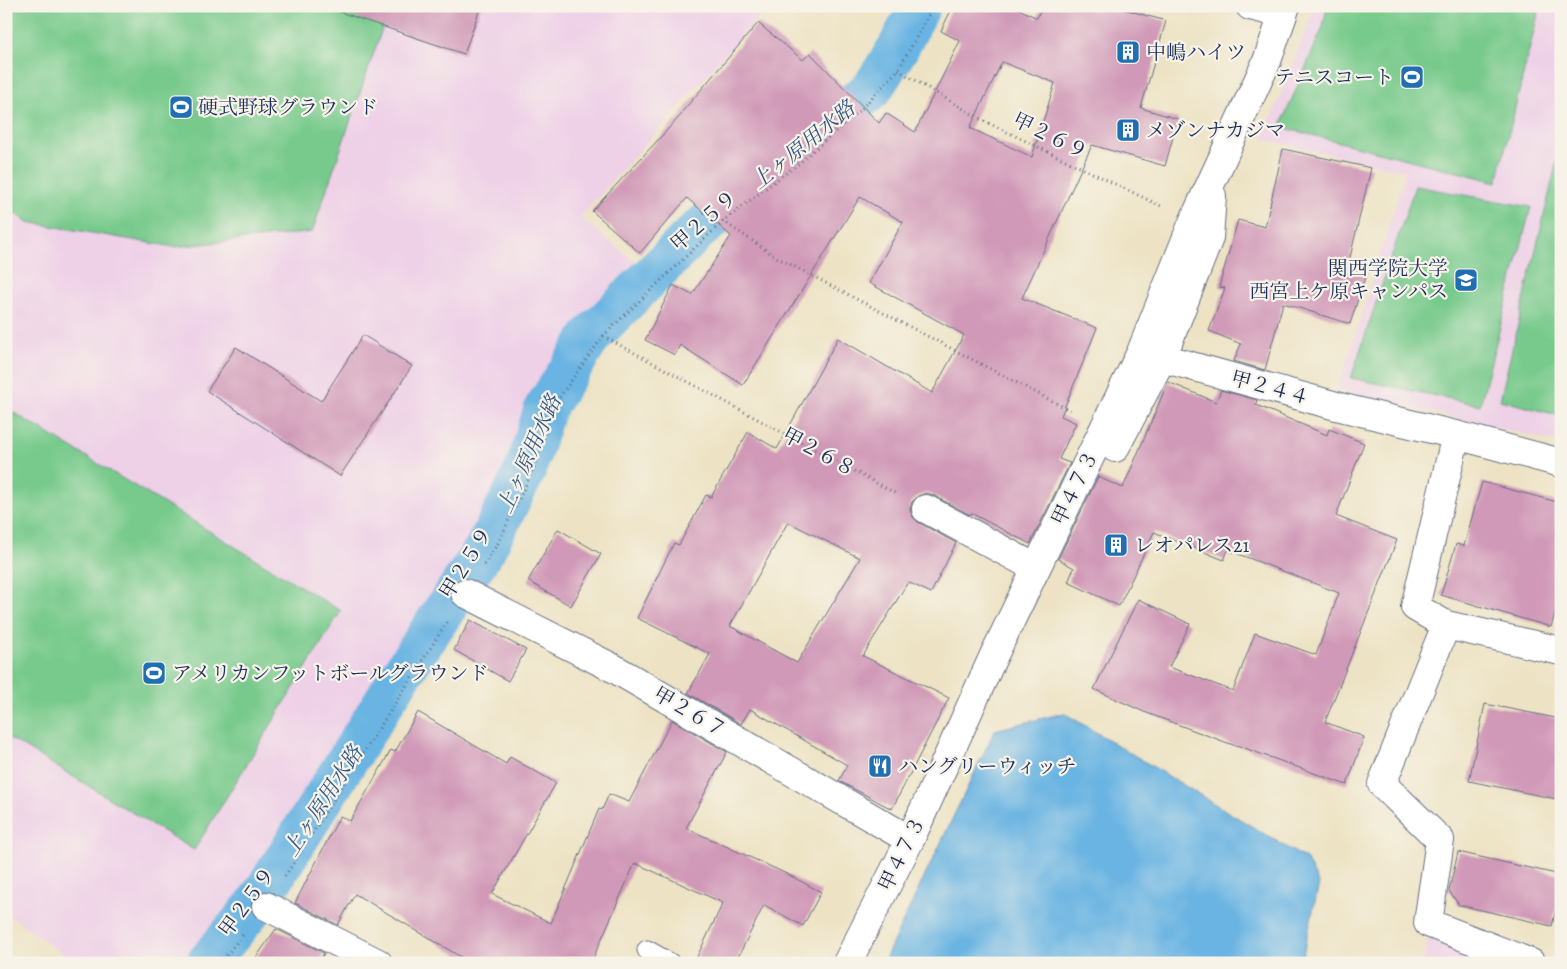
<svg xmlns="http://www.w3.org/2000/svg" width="1567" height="969" font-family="Alegreya,'Noto Serif JP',serif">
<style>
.built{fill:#eed0e7}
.green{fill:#78ca8c;stroke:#4a7c75}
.water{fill:#69b4e2;stroke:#4272a0}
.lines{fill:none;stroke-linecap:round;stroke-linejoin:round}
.canal{stroke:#69b4e2;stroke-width:42}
.building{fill:#d099b7;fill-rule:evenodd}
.service-casing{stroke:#646e82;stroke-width:21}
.minor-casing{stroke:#646e82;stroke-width:30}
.path{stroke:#646e82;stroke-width:3;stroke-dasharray:1 4;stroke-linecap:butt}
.service{stroke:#fff;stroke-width:19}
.minor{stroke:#fff;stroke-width:28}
.labels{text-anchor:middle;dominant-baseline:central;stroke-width:4.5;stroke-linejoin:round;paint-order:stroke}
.poi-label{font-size:20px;fill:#1b2f5e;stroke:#f7f3e8;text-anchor:start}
.street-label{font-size:20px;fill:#1b2f5e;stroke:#f7f3e8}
.water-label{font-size:21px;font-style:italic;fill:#325786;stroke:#f7f3e8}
</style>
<rect width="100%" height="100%" fill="#f7f3e8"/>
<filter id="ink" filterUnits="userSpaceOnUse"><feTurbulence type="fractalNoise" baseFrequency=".02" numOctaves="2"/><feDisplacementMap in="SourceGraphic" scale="10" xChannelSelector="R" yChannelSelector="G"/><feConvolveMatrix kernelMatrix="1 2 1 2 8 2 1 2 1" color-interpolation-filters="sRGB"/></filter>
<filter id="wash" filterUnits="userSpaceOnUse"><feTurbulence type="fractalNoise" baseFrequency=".0096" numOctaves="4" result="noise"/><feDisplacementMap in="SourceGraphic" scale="20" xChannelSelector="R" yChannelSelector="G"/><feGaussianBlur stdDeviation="1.12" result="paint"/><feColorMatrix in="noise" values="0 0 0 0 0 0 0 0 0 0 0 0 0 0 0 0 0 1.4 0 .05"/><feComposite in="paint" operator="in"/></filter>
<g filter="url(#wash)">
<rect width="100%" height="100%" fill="#ede3c4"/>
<g class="built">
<path d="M6,6H768L580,217L646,271L580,341L540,404L516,483L471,562L334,769L229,938L202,963H75L6,913Z"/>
<path d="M1316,6H1561V443L1338,390L1406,171L1263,139Z"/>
<path d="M1428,937L1489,963H1423Z"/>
</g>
<g class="green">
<path d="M6,6H390L312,232L174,247L28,222L6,208Z"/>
<path d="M1327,6H1540L1497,182L1280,127L1323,27Z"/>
<path d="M1561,144V416L1500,400Z"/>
<path d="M1415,186L1531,207L1480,405L1351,378Z"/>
<path d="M6,408L341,611L194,850L6,736Z"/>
</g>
<path class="water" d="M1064,713L1306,859L1319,884L1301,963H883L995,730Z"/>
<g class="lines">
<g class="canal">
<path d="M812,137L872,89L898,48L920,6"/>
<path d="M207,963L258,902L397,681L485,549L525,471L545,408L592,335L696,232L758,182"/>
</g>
</g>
<g id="blocks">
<g class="building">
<path d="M341,6H481L464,54L340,12Z"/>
<path d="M953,6H1013L1037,18L1042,6H1113L1166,21L1141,108L1178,119L1165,166L1092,145L1022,298L1097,328L1061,416L1076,423L1059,459L1070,463L1030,544L971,513L970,515L933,495L926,493L918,496L912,502L910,510L913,517L918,522L956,543L931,593L908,582L863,656L949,698L892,809L839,781L847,765L750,709L741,724L688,693L710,654L637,618L674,543L679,545L706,495L711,497L748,432L777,449L838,338L932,393L964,335L869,283L903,222L860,197L743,385L680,345L675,355L645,340L673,285L692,295L731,236L687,198L640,253L592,211L682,114L681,113L758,23L803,60L810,53L879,123L886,113L915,132L960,41L941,31ZM1002,62L1055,83L1032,157L970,128ZM788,522L860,558L797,663L730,626Z"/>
<path d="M1283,149L1371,168L1348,266L1367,271L1350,324L1283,303L1265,370L1234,361L1241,344L1209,331L1225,288L1219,287L1238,220L1265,227Z"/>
<path d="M363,335L412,366L340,476L207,391L236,347L321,401Z"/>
<path d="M1168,382L1216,402L1221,390L1257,400L1256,405L1327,435L1329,429L1364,443L1336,516L1397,540L1325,722L1364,737L1347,785L1236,745V746L1144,712L1094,689L1138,599L1190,624L1169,667L1233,691L1255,633L1316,655L1339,593L1228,550L1224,560L1154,532L1119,606L1068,582L1074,568L1058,559L1098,477L1123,488Z"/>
<path d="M1482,482L1561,503V594L1551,627L1441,595L1456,544L1464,546Z"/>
<path d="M558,529L601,554L571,606L528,581Z"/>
<path d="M470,620L526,650L508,681L454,650Z"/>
<path d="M1485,704L1561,719V800L1469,781Z"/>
<path d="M418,712L506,764L510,757L556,783L492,894L551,923L599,809L602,810L609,794L629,802L672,720L727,752L686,828L789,875L821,892L803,926L764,905L735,963H694L723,903L635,863L591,963H471L355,894L338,925L295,903L340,816L350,821L391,750L395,752Z"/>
<path d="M1458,852L1561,875V888L1552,926L1459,905L1449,891Z"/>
<path d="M276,929L324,953L319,963H252Z"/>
</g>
</g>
</g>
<g filter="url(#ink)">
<use href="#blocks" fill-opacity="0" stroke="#646e82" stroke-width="1"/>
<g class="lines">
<g class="service-casing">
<path id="service" d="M647,950L670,963"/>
</g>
<g class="minor-casing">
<g id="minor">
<path d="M1250,6L1283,14"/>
<path d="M1212,196L1209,238L1162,358L1340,407L1456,435L1561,463"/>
<path d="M1456,435L1415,607L1446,625L1382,784L1440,840L1428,923L1531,963"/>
<path d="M1115,448L1162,358"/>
<path d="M926,509L1036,568"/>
<path d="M465,593L615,669L910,840"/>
<path d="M1446,625L1561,651"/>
<path d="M266,906L378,963"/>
<path d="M847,963L910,840L994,655L1141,352L1193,222L1267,61L1286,6"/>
</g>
</g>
<g class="path">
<path d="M898,70L982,120L1163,207"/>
<path d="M723,221L776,257L1073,412"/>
<path d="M603,336L895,493"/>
<path d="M484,565L498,543L536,463L552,408L603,336L723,221L799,163L862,108L898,70L934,6"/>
<path d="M285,876L447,622"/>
<path d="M220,963L245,932"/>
</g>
<use href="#service" class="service"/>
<use href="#minor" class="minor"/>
</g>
</g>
<defs>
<g id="building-square" transform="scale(1.25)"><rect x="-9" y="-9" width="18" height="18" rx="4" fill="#1f6fb2" stroke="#f7f3e8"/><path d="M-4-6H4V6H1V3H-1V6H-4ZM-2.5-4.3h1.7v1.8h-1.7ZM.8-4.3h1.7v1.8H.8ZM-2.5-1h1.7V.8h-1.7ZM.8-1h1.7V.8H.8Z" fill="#fff"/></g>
<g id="stadium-square" transform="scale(1.25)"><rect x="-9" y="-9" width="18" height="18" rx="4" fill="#1f6fb2" stroke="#f7f3e8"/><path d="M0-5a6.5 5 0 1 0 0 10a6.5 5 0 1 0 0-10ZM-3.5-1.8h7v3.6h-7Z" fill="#fff"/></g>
<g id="university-square" transform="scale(1.25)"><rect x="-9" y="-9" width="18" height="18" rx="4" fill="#1f6fb2" stroke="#f7f3e8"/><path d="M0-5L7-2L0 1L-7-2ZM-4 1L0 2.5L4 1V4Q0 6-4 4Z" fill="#fff"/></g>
<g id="restaurant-square" transform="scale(1.25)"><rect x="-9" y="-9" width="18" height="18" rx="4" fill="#1f6fb2" stroke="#f7f3e8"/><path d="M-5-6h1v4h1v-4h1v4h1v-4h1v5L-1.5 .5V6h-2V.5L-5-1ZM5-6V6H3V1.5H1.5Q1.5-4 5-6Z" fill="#fff"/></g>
</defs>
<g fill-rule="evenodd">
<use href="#building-square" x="1128" y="52"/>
<use href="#stadium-square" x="1412" y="77"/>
<use href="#stadium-square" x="181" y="107"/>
<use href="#building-square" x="1128" y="130"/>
<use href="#university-square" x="1466" y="280"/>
<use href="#building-square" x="1116" y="545"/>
<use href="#stadium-square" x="154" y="673"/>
<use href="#restaurant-square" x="880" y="766"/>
</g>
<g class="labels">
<g class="poi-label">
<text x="1146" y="52">中嶋ハイツ</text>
<text x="1394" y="77" text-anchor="end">テニスコート</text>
<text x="198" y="107">硬式野球グラウンド</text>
<text x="1146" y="130">メゾンナカジマ</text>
<text x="1448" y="268" text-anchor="end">関西学院大学<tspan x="1448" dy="23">西宮上ケ原キャンパス</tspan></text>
<text x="1134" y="545">レオパレス21</text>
<text x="172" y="673">アメリカンフットボールグラウンド</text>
<text x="898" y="766">ハングリーウィッチ</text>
</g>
<g class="street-label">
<text transform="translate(1050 136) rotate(26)">甲２６９</text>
<text transform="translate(704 221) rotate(-41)">甲２５９</text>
<text transform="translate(1270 388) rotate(15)">甲２４４</text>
<text transform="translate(819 452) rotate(28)">甲２６８</text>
<text transform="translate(1075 488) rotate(-64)">甲４７３</text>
<text transform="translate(466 563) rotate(-58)">甲２５９</text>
<text transform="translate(690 712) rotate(30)">甲２６７</text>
<text transform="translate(902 854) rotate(-64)">甲４７３</text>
<text transform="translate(247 902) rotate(-54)">甲２５９</text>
</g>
<g class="water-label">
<text transform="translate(803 145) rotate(-39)">上ヶ原用水路</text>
<text transform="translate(529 454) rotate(-66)">上ヶ原用水路</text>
<text transform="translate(323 801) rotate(-57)">上ヶ原用水路</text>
</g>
</g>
<rect width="1567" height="969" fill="none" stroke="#f7f3e8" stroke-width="25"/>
</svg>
